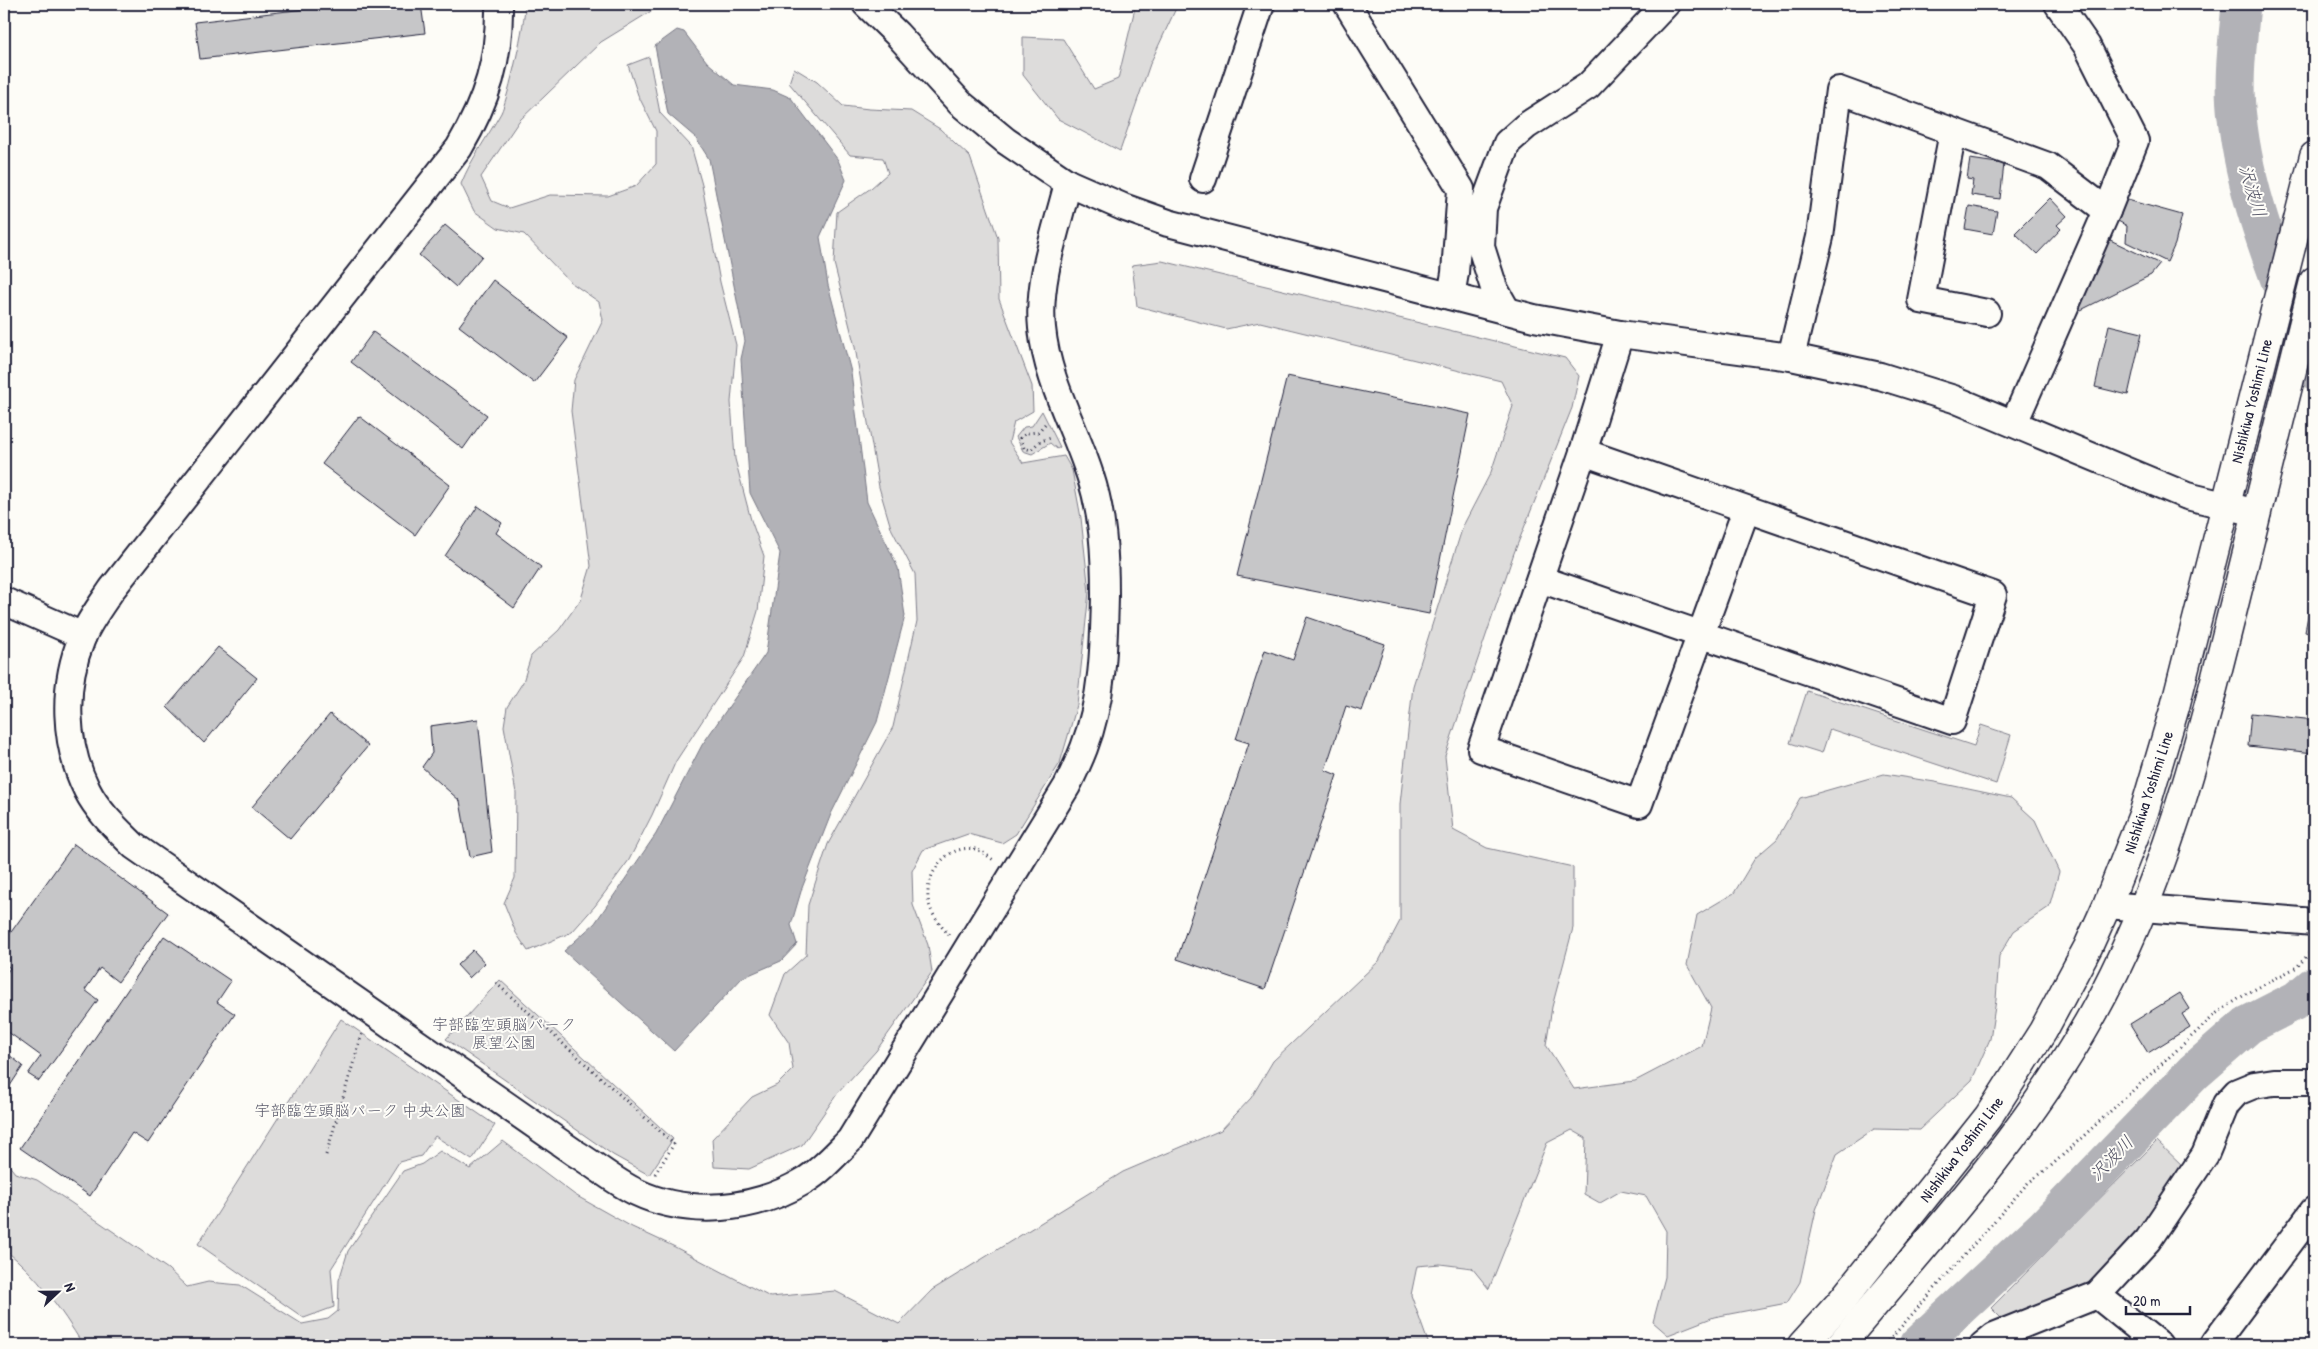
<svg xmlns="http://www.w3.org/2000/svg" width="2318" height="1349" font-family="'Patrick Hand','Klee One',sans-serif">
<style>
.green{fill:#dddcdb;stroke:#807f8b}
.water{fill:#b2b2b7;stroke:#787885}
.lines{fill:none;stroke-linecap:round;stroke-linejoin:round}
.river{stroke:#b2b2b7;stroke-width:39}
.building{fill:#c6c6c8;stroke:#22223b}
.minor-casing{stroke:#22223b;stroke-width:30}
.major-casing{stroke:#22223b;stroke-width:31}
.path{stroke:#22223b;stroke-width:3;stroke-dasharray:1 4;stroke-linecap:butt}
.minor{stroke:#fdfcf7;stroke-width:26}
.major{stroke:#fdfcf7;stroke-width:28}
.labels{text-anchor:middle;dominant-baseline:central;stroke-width:4;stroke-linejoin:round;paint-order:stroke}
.street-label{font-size:16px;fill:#22223b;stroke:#fdfcf7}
.park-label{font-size:16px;fill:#5a5a6b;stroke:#fdfcf7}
.water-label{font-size:18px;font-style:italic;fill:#545466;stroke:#fdfcf7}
</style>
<rect width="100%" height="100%" fill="#fdfcf7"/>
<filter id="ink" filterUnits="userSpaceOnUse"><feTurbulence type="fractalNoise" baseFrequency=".02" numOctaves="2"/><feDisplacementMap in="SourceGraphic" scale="10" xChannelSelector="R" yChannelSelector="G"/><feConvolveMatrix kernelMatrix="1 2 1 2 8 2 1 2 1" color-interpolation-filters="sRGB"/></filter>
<g filter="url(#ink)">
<g class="green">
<path d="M525,4H657L653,10L601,42L519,121L481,177L492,201L509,208L550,195L608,196L636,186L656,164V131L638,95L628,65L649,57L660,113L691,146L702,185L720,282L736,345L731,402L735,459L751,520L764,556L758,611L744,657L676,761L652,815L629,860L595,906L572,932L528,951L516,933L504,903L515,878L516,793L504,726L507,707L523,682L531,656L559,630L581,599L591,566L571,411L574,380L603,320L599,302L569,281L524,234L498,228L474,211L461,184C472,157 487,138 501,113C508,99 526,19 525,4Z"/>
<path d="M1136,4H1178L1150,64L1120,151L1058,119L1023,75V37L1063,39L1094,89L1118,79Z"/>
<path d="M794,68L817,82L843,106L869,109L911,111L940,129L970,157L998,238L999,299L1032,386L1033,411L1014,422L1009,442L1023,463L1064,456L1072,470L1081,518L1089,592L1077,705L1060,763L1016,834L1002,843L968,834L923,850L912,871L913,905L928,945L932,972L876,1051L837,1094L802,1145L749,1169L714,1167L712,1139L752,1097L777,1085L793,1069L789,1043L770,1015L785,974L806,955L808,905L828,844L893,727L917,621L915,574L891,528L879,487L855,347L834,263L837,212L871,188L888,173L883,158L850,155L789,83Z"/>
<path d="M1162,261L1565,358L1579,376L1572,408L1514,553L1445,756L1453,830L1487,848L1573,867V928L1552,1007L1546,1045L1574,1089L1635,1081L1702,1046L1711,1008L1687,965L1697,915L1734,893L1755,858L1777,839L1800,798L1884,774L1935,782L2011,798L2035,820L2059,872L2049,907L2014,931L1999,956L1996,1000L1990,1039L1972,1080L1919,1130L1874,1129L1837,1154L1816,1210L1800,1282L1787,1303L1714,1317L1668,1335L1653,1322L1665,1277L1666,1231L1646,1196L1621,1191L1600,1203L1584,1194L1586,1138L1572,1130L1547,1143L1489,1289L1472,1268L1440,1264L1417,1266L1411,1295L1429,1345H83C61,1309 37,1275 4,1249V1159L15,1173L37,1180L70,1202L168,1269L187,1287L208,1282L240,1285L302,1324L328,1319L338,1311L339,1280L348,1251L403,1171L422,1164L440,1151L470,1169L503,1141L575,1195L632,1227L673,1246L770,1297L835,1291L899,1324L932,1290L1123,1172L1221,1130L1251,1098L1273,1061L1379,961L1400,921V804L1413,686L1463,526L1491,472L1513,406L1501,381L1260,322L1226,329L1137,306L1132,265Z"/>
<path d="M1042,411L1060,447L1057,449L1050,443L1032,454L1023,451L1016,437L1024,427L1032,426Z"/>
<path d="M1807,691L1974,746L1981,725L2011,735L1996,784L1830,729L1822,753L1790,743Z"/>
<path d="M500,980L673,1139L649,1175L613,1155L446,1039Z"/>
<path d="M341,1019L495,1125L472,1160L435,1136L421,1156L399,1162L331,1269L334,1307L304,1318L198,1244Z"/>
<path d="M2157,1141L2186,1169L2155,1216L2092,1282L2002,1319L1991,1308Z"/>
</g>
<path class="water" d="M677,30L684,32L707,62L734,85L773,90L791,98L838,160L846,180L820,237L828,285L851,372L867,502L898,568L905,616L877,722L831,814L802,888L791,925L797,944L781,961L742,978L674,1051L564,951L595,923L656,834L702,745L766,653L780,553L750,493L741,359L745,341L709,159L695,137L668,114L655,46Z"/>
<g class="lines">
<g class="river">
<path d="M2241,4C2238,41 2232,80 2237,117C2246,205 2284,288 2314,370"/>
<path d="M1918,1345L2045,1227L2194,1072L2248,1025L2297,1000L2314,986"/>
</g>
</g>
<g class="building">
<path d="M347,4H421L425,33L200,59L195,22Z"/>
<path d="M1970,159L2004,164L2000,199L1971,195L1973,180L1967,179Z"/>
<path d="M2050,198L2067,216L2057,225L2061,229L2037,254L2015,233Z"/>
<path d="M2124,199L2182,215L2175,244L2167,262L2126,242L2127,226L2118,221Z"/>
<path d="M1969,206L1997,211L1993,234L1965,229Z"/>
<path d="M445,225L482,256L456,287L419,255Z"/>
<path d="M2102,236L2160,264L2151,275L2081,310L2076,307Z"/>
<path d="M493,280L568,338L534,383L459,326Z"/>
<path d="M2109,325L2142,333L2128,395L2095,387Z"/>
<path d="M373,332L487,415L463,449L351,362Z"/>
<path d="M1287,376L1470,414L1429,614L1237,576Z"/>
<path d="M359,416L450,485L415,535L322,464Z"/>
<path d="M478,506L502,523L496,533L541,567L514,608L445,556Z"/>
<path d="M2314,585V633L2305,631Z"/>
<path d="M1307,617L1385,644L1362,711L1346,706L1325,770L1337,775L1265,989L1177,959L1249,743L1236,739L1265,650L1293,660Z"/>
<path d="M218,647L257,678L204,743L167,707Z"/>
<path d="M2251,713L2314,720V753L2248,746Z"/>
<path d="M330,714L368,746L290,839L252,807Z"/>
<path d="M478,719L492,852L470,857L460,801L422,767L432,753L430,726Z"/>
<path d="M74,844L168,913L118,982L100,968L85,990L98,1000L39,1081L28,1074L41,1056L4,1029V976L10,968L4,963V942Z"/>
<path d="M164,936L231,981L217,1002L235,1014L148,1143L132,1133L90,1196L20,1148Z"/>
<path d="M473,950L485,963L469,978L457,965Z"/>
<path d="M2180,993L2190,1009L2182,1014L2190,1027L2148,1053L2130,1024Z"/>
<path d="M4,1051L23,1066L4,1095Z"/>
</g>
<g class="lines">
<g class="minor-casing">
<g id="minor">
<path d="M499,4C500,60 487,100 459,148L112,589C102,604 89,621 82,638C62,686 64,744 87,790C98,812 117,829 134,846L575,1153C595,1165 615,1182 636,1192C689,1217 754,1211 804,1181C821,1171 836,1154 850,1140L1067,786C1073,774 1079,761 1084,748C1103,699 1104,647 1105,595C1105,554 1103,514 1090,475C1074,425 1047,381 1042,328C1037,281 1057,228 1068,183"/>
<path d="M866,4L897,34L960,103L1006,141L1068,183L1123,207L1168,223L1534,318L1620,334L1791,357L1880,376L1954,399L2187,496L2257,513"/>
<path d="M1347,4L1461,189L1455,273L1451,296"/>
<path d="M1953,132L1921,300L1987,313"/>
<path d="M1203,179L1261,4"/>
<path d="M1507,311L1494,288L1481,247L1483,208L1507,143L1526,126L1588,86L1666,4"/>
<path d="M1620,334L1583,452L1481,749L1639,804L1746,510"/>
<path d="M1791,357L1820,237L1839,90L2048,166L2107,211"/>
<path d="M2014,423L2107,211L2135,141L2087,46L2058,4"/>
<path d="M1540,579L1952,721L1993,595L1583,452"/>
<path d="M4,601L83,636"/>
<path d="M2107,905L2314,922"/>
<path d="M2097,1295L2159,1345"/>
<path d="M1983,1345L1994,1336L2097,1295L2148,1240L2205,1155L2226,1104L2237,1092L2254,1085L2274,1082H2314"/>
<path d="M2213,1345L2314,1210"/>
</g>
</g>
<g class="major-casing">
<g id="major">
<path d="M1802,1345L1840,1303L1988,1117L2043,1031L2088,947L2107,905L2144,812L2175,707L2314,156"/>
<path d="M1840,1345C1928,1241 2023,1138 2090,1019C2164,887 2198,750 2234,605C2261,497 2288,389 2314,281"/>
</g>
</g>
<g class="path">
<path d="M1045,424L1038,432L1027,433L1020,438L1024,448L1031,450L1040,441L1051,438"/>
<path d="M949,935C940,925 929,912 928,898C926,873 947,844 975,849C982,851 989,857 995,861"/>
<path d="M496,983L674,1144"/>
<path d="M326,1155L362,1034"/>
<path d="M655,1174L676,1141"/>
<path d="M1885,1345L2028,1183L2051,1166L2217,1013L2246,994L2297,967L2313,949"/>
</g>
<use href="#minor" class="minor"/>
<use href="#major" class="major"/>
</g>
</g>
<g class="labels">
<g class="street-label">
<text transform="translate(2251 401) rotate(-76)">Nishikiwa Yoshimi Line</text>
<text transform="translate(2148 792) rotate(-72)">Nishikiwa Yoshimi Line</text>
<text transform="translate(1961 1149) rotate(-53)">Nishikiwa Yoshimi Line</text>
</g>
<g class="park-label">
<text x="504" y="1024">宇部臨空頭脳パーク<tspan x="504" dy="18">展望公園</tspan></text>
<text x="360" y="1110">宇部臨空頭脳パーク 中央公園</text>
</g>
<g class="water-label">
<text transform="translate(2253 191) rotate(73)">沢波川</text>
<text transform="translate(2111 1158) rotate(-46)">沢波川</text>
</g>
</g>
<rect width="2318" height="1349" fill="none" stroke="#fdfcf7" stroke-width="20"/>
<rect x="10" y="10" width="2298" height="1329" fill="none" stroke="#22223b" stroke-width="2" filter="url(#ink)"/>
<g transform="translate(58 1292) rotate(68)" stroke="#fdfcf7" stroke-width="4" paint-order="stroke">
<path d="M0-4L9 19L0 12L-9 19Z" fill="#22223b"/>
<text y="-8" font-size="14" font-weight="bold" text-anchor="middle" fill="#22223b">N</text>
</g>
<path d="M2126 1306v8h64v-8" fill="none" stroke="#22223b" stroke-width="2.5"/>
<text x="2133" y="1306" font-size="15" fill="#22223b" stroke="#fdfcf7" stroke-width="4" paint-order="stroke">20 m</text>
</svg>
